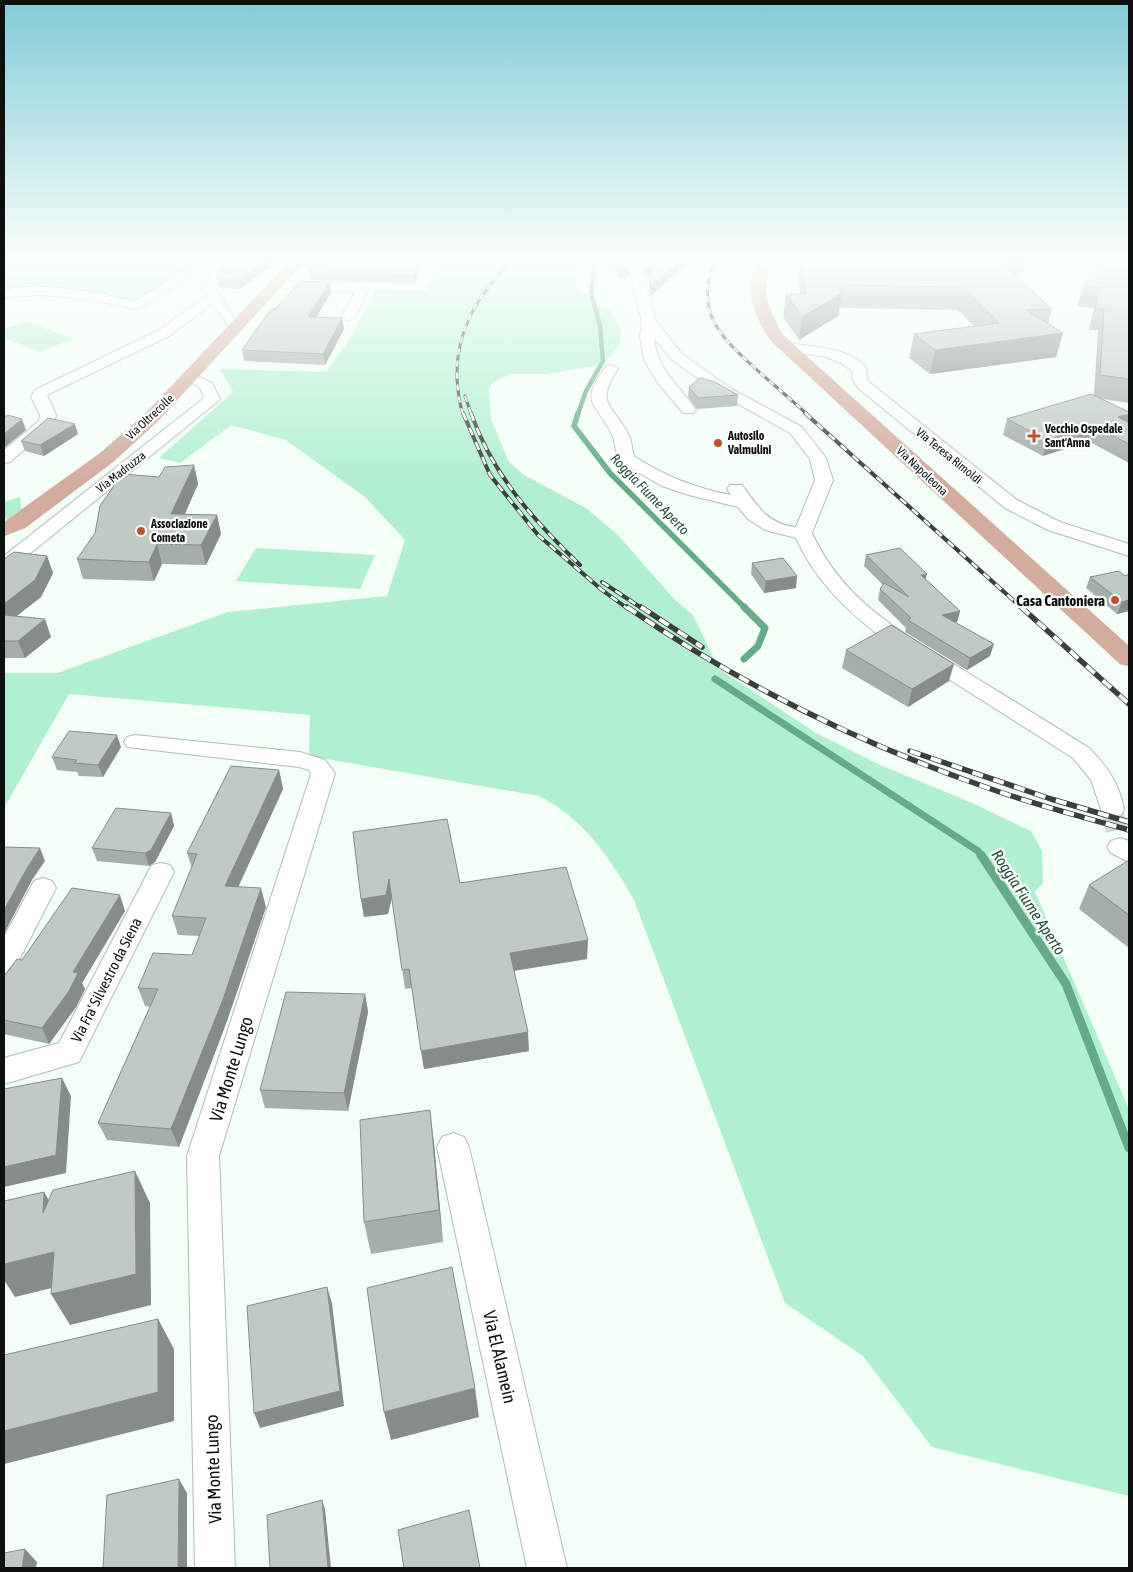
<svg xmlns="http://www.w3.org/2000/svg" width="1133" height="1572" font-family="'Asap Condensed',sans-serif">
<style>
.green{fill:#b1f0cf}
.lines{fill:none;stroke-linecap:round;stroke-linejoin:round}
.stream-far3{stroke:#65ab88;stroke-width:4.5}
.stream-far2{stroke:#65ab88;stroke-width:5.5}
.stream-far1{stroke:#65ab88;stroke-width:7}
.stream{stroke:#65ab88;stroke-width:9}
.minor-tunnel{stroke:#d0dad4;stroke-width:22;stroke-dasharray:22 11;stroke-linecap:butt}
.minor-casing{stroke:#b0bab4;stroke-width:2}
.major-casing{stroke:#d8d9d8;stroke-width:1}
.minor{fill:#fff;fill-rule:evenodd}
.major{fill:#d4ac9e;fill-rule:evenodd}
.rail-far2-casing{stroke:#3b403d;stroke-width:3}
.rail-far1-casing{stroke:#3b403d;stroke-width:4}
.rail-casing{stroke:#3b403d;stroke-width:5.5}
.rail-far2{stroke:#fff;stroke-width:2;stroke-dasharray:6;stroke-linecap:butt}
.rail-far1{stroke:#fff;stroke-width:2.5;stroke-dasharray:8;stroke-linecap:butt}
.rail{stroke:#fff;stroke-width:4;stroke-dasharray:11;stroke-linecap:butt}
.wall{fill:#a5aea9}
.shaded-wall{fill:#868d89}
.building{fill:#c0cac4;stroke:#868d89}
.poi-dot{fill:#ba522c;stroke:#fff;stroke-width:2}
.labels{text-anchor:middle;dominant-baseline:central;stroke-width:4.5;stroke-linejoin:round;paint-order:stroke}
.far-street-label{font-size:12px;fill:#0c100e;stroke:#fff}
.far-poi-label{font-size:12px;font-weight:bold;fill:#0c100e;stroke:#fff;text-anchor:start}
.far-water-label{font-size:14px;font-style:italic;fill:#244d3a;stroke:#fff}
.poi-label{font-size:15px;font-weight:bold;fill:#0c100e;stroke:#fff;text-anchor:end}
.street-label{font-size:15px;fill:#0c100e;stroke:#fff}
.water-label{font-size:16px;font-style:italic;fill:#244d3a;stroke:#fff}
.near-street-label{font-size:18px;fill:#0c100e;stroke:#fff}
</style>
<rect width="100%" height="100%" fill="#f3fef7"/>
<g class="green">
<path d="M4,261H210L134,304L4,291Z"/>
<path d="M449,261H584L577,273V286L593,299L594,304L612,312L621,329V340L617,349L601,365L546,374H511L494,382L489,388L491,419L509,462L524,475L586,508L618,535L674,599L693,615L719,669L816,733L878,764L972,803L1031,831L1042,851L1043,883L1035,892L1129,1109V1496L932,1447L863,1356L785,1303L634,900C610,858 584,819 539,796L309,756L310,715L69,694L4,808V673H57L228,612L387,596L405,540L365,497L286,440L231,425L180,463L159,458L233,392L220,369L326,372L349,340L376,289L426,290Z"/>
<path d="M26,321L74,339L40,352L4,338V329Z"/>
<path d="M20,497L22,513L4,520V502Z"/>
<path d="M256,548L375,555L360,589L236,581Z"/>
</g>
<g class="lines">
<path class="stream-far3" d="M578,414L586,391L603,361L600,326L591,292L595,261"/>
<path class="stream-far2" d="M578,413L574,426L610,473L746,609"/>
<g class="stream-far1">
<path d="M744,659L758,646L765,628L744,607"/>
<path d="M715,679L978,851L981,856"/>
</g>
<path class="stream" d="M981,855L1066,984L1129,1148"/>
<path class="minor-tunnel" d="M1112,809L1120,847"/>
<g class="minor-casing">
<g id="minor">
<path d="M200,261H214L138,309C94,301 48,290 4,298V290C47,281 93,293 136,301Z"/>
<path d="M216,261H228L216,288L231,314L243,326L241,329H231L212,304L169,336L47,395L56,415L54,423L10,462L4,463V450L39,421L40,415L31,397L35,390L159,330L203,298L209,297L204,288Z"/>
<path d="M627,261H639L656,321L681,353L730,388L802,427L826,458L833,480L812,533C845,604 902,632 965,671C1007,697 1048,722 1089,748C1107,766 1119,783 1124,809L1121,815L1112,817L1103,815L1091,780L1073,758L876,633C842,606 814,578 796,538L765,530L748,519L738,507L689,495L662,486L620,462C615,454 616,443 612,435C596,401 578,405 606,366L611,365L618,369C593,406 615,405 629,436C632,442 632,450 634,456C664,476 695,488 731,495L727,489L730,485H742C757,506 769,525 796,527L815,480L810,459L790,433L720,394L671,359L654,338C657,370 679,385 696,410L693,413H683L658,383L644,360L640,337L642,322Z"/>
<path d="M276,281L363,284L369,288L355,317L348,321L341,317L355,292L271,288L270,285L271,282Z"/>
<path d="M787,343C807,346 859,348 867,371C868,376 866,378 869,382L1017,500L1060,522L1129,544V556L1048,530L1005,508L858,388L852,378L853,372L841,363L826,357L782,350L780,347L782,344Z"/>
<path d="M191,373L212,383L220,399L217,402L11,569L4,571V556L204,398L200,388L184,377Z"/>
<path d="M135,735L300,752L325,760L335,773L219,1156L235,1568H195L187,1156L311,774L309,770L299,767L127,747L124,742L127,737Z"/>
<path d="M1120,838L1129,841V862L1111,853L1107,847L1111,841Z"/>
<path d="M161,863L170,865L174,872L79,1062L4,1084V1058L59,1043L148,872L152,865Z"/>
<path d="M43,878L52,881L56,888L14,970L4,973V937L34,881Z"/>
<path d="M453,1133L464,1137L469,1147L567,1568H527L437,1147L442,1137Z"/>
</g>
</g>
<g class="major-casing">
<g id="major">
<path d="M293,261H309L294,273L157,422L113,462L25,528L4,536V522L99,454L145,414L284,267Z"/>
<path d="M758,261H772C759,288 769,311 783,335L1129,646V666L1120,664L771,341C754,317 743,289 758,261Z"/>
</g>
</g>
<use href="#minor" class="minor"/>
<use href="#major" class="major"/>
<g class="rail-far2-casing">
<g id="rail-far2">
<path d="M715,261C693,313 722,338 757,370C774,385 790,399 807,414"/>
<path d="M465,396L471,414"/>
<path d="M463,414C459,404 458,391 457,380C455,331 478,295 511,261"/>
</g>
</g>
<g class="rail-far1-casing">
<g id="rail-far1">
<path d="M463,413L490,475L538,535L602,590L628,609"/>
<path d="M471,413C492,474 534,521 580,565"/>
<path d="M805,413L1023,609"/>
<path d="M602,582L643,609"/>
</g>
</g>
<g class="rail-casing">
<g id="rail">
<path d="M627,607C739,684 863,745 991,789C1036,805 1083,817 1129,830"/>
<path d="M641,607L702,647"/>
<path d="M1021,607L1129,704"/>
<path d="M910,751L1051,799L1129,822"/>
</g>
</g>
<use href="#rail-far2" class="rail-far2"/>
<use href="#rail-far1" class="rail-far1"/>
<use href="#rail" class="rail"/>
</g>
<g class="wall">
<path d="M318,261H422L415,284L310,280L309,271Z"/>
<path d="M608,261H628L629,277L618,278Z"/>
<path d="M641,261H689L651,296L649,288V278L650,275L645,276Z"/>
<path d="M801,261H1026L1023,272L1015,275L1052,309L1048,324L1063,333L1056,357L930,374L909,358L914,334L974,326L960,312L955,310L840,308L838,316L799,340L783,317L786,294H800L798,280Z"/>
<path d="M1129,261V403L1102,399L1129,412L1128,423H1129V463L1088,441L1043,456L1003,435L1007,419L1094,395L1098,330H1089L1094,308L1077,306L1083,286Z"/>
<path d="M267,269L240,289L219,287L217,278Z"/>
<path d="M330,282L331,293L316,317L344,329L325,365L244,361L242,350L275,309Z"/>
<path d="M689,387L738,395L737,406L697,409L688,397Z"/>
<path d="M78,434L44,456L25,451L21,441Z"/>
<path d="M194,465L198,484L185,514L217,515L221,534L206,565L162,564L154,581L83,579L77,559L159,477Z"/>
<path d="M866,555L926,580L960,611L957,622L955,623L990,656L967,670L905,632L906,628L878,600L880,589L883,585L864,566Z"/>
<path d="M47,556L53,573L41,597L16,616L51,637L25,658H4V559Z"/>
<path d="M752,563L796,588L764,593L751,574Z"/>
<path d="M1129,574V611L1117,614L1086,588L1090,577L1125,576Z"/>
<path d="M846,650L949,681L908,707L842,668Z"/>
<path d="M121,747L103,777L79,776L77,772L57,770L52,757Z"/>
<path d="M279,770L283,789L238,887L266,907L227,1021L179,1147L107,1140L98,1123L150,1007L145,1006L138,988L192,955L199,936L178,935L172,916L192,868L187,853Z"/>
<path d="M171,813L174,826L155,862L149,866L97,861L92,848Z"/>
<path d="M1129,860V948L1079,909L1089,885Z"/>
<path d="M460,883L587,959L514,971L529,1051L424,1069L412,988L405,989L392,897L388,914L364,917L361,899Z"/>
<path d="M125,911L82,983L85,989L76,1007L49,1044L4,1034V976L22,960Z"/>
<path d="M365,994L368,1012L348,1111L265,1108L260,1090Z"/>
<path d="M434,1143L443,1242L371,1254L364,1222Z"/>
</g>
<g class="shaded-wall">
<path d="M265,261H285L267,269L240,289L239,281Z"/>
<path d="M418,261H422L415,284L414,275Z"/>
<path d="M679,261H689L651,296V286Z"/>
<path d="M1000,261H1026L1023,272L995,283Z"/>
<path d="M654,265V275L645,276L646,266Z"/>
<path d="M629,267V277L618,278L619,268Z"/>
<path d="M330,282L331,293L310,328L308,317Z"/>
<path d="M842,293L838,316L799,340L802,317Z"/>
<path d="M342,318L344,329L325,365L323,354Z"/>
<path d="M1063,333L1056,357L930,374L935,350Z"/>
<path d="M1129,414V420L1127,428L1118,417Z"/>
<path d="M22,419L26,430L4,448V434Z"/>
<path d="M75,424L78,434L44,456L40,445Z"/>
<path d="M1093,425L1088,441L1043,456L1047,440Z"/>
<path d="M194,465L198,484L176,534L171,514Z"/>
<path d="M217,515L221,534L206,565L201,545Z"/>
<path d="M157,544L162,564L154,581L149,562Z"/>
<path d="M47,556L53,573L41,597L4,626V604Z"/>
<path d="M927,574L924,586L921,575Z"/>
<path d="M797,576L796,588L764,593L766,581Z"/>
<path d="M1129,600V611L1117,614L1122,602Z"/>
<path d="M960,611L957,622L939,627L942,615Z"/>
<path d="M45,619L51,637L25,658L18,641Z"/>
<path d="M994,644L990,656L967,670L970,658Z"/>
<path d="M954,664L949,681L908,707L912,689Z"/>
<path d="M117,735L121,747L103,777L98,765Z"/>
<path d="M279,770L283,789L230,905L225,886Z"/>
<path d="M171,813L174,826L155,862L149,866L145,853Z"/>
<path d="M40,848L45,861L32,880L4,934V910L27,868Z"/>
<path d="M389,879L392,897L388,914L364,917L361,899Z"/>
<path d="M261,888L266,907L227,1021L179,1147L171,1129Z"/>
<path d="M120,895L125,911L82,983L85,989L76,1007L49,1044L42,1028L73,972Z"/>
<path d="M588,940L587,959L511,971L510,953Z"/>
<path d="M365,994L368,1012L348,1111L344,1093Z"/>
<path d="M528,1032L529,1051L424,1069L421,1051Z"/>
<path d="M62,1078L71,1096L66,1173L4,1187V1167Z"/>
<path d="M430,1110L434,1143L443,1242L439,1210Z"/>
<path d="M135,1171L150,1203L151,1305L70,1325L51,1294Z"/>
<path d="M44,1192L63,1224L43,1213Z"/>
<path d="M54,1252L72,1283L15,1297L4,1280V1264Z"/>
<path d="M327,1287L332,1303L344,1406L260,1428L254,1413Z"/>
<path d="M158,1319L174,1349V1421L4,1464V1431Z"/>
<path d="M475,1388L479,1417L391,1440L384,1412Z"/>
<path d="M179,1479L187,1493V1568H178Z"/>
<path d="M322,1500L325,1509L331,1568H328Z"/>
<path d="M25,1549L37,1562L36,1568H22Z"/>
</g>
<g class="building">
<path d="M225,261H265L239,281L217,278Z"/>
<path d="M318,261H418L414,275L309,271Z"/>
<path d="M614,261H628L629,267L619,268Z"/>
<path d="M644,261H679L651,286L649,278L654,265L646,266Z"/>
<path d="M802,261H1001H1000L1052,309L1026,310L1063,333L935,350L914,334L999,323L965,289L960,287L840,285L842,293L802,317L786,294H806Z"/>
<path d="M1106,261H1129V379L1100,375L1104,309H1095L1100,288L1083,286Z"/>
<path d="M300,281L330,282L308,317L342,318L323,354L242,350L271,309H275Z"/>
<path d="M700,378L715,382L738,395L698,398L689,387Z"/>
<path d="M1091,394L1129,412V414L1118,417L1129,423V444L1093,425L1047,440L1007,419Z"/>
<path d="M8,415L22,419L4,434V417Z"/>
<path d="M48,418L75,424L40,445L21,441Z"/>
<path d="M194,465L171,514L217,515L201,545L157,544L149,562L77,559L95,533L100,506L122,474L159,477L165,467Z"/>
<path d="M900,548L927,574L921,575L960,611L942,615L994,644L970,658L908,620L911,618L880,589L884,583L909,597L866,555Z"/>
<path d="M14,552L47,556L35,580L4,604V559Z"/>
<path d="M783,558L797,576L766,581L752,563Z"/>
<path d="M1119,571L1125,576L1129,574V600L1122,602L1090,577Z"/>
<path d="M4,615L45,619L18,641H4Z"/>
<path d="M891,625L954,664L912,689L846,650Z"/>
<path d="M69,731L117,735L98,765L74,763L77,760L52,757Z"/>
<path d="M231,766L279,770L225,886L261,888L222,1002L171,1129L98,1123L158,989L138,988L153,953L192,955L206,918L172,916L197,854L187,853Z"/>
<path d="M116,808L171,813L151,850L145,853L92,848Z"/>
<path d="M447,819L460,883L566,867L588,940L510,953L528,1032L421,1051L409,969L402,970L389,879L386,895L361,899L353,832Z"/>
<path d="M4,847L40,848L27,868L4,910Z"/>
<path d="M1129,860V915L1089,885Z"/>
<path d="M72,888L120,895L73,972L78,973L69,991L42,1028L4,1020V976L17,959L22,960Z"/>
<path d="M286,992L365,994L344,1093L260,1090Z"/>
<path d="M62,1078L56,1155L4,1167V1089Z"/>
<path d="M430,1110L439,1210L364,1222L360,1120Z"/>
<path d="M135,1171L136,1274L51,1294L54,1252L4,1264V1201L44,1192L43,1213L53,1190Z"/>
<path d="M452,1267L475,1388L384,1412L367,1288Z"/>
<path d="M327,1287L340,1391L254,1413L247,1306Z"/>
<path d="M158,1319V1392L4,1431V1355Z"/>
<path d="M179,1479L178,1568H103L107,1495Z"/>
<path d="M322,1500L328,1568H270L267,1515Z"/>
<path d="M469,1510L480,1568H404L398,1530Z"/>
<path d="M25,1549L22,1568H4V1553Z"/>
</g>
<linearGradient id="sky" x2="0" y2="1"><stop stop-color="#83cbd7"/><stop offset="0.54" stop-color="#fafffb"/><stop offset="1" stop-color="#fafffb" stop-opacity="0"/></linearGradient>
<rect width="1133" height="481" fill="url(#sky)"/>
<g class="poi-dot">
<path d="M1031.5 428.5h5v5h5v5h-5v5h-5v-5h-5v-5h5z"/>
<circle cx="718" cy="443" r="5"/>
<circle cx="141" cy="531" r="5"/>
<circle cx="1115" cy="600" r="5"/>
</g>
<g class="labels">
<g class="far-street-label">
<text transform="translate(150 417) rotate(-43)">Via Oltrecolle</text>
<text transform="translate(949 456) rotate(39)">Via Teresa Rimoldi</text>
<text transform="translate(922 471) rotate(43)">Via Napoleona</text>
<text transform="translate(121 472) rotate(-38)">Via Madruzza</text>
</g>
<g class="far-poi-label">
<text x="1045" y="429">Vecchio Ospedale<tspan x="1045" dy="14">Sant'Anna</tspan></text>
<text x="728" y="436">Autosilo<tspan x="728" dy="14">Valmulini</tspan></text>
<text x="151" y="524">Associazione<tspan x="151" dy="14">Cometa</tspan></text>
</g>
<g class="far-water-label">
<text transform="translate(650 494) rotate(46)">Roggia Fiume Aperto</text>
</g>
<g class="poi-label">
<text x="1105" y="600">Casa Cantoniera</text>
</g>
<g class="street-label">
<text transform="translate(106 980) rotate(-63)">Via Fra' Silvestro da Siena</text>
</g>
<g class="water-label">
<text transform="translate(1029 902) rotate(57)">Roggia Fiume Aperto</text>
</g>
<g class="near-street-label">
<text transform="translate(231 1069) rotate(-73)">Via Monte Lungo</text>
<text transform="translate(500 1357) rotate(77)">Via El Alamein</text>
<text transform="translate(213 1469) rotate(-92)">Via Monte Lungo</text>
</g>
</g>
<rect width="1133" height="1572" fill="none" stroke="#0c100e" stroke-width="10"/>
</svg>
